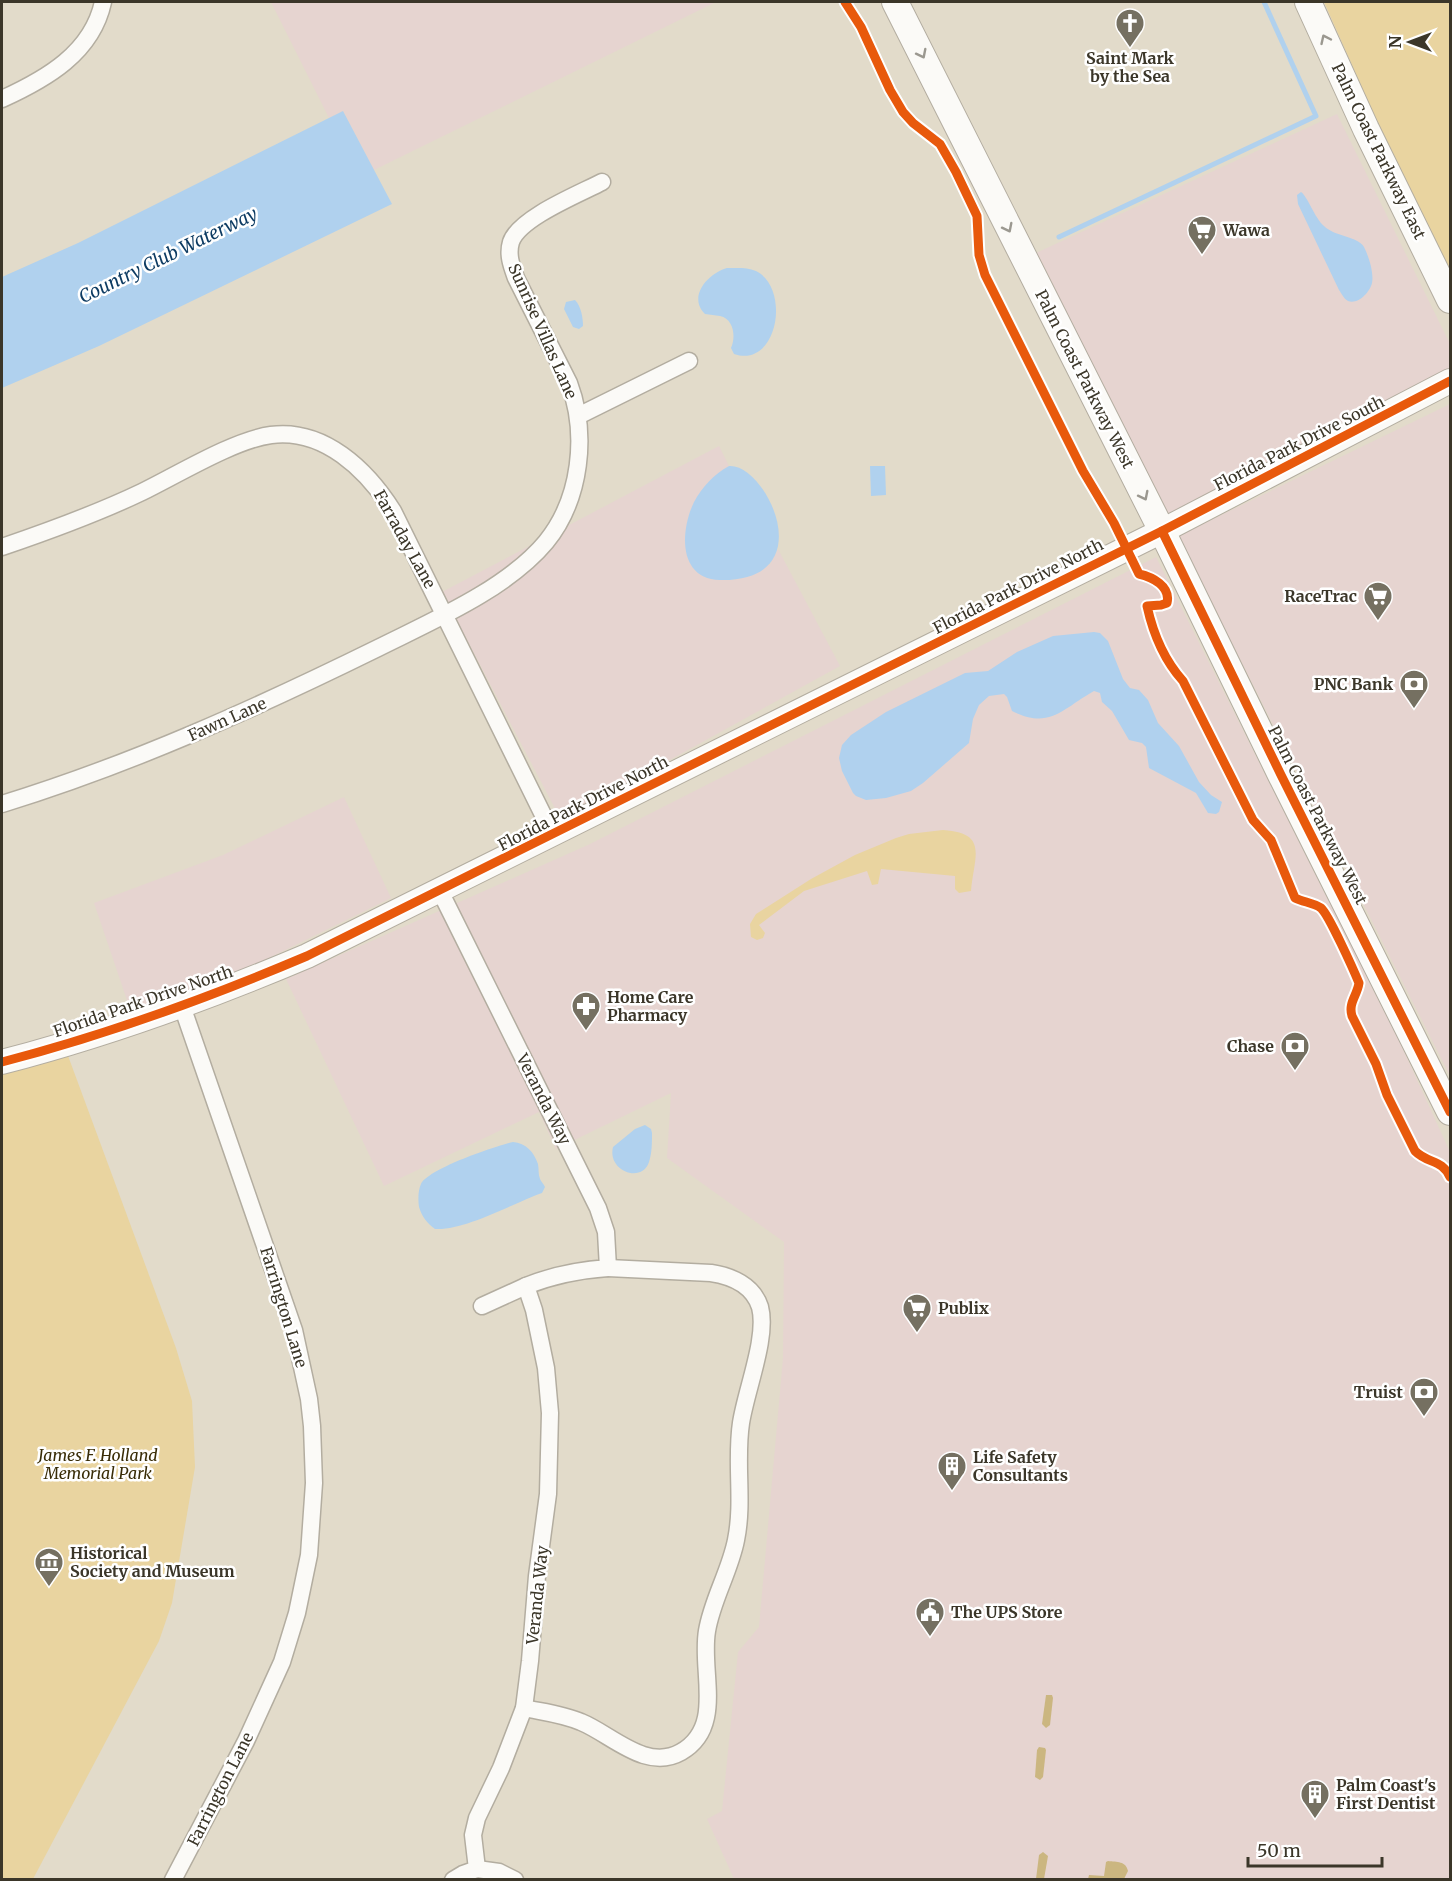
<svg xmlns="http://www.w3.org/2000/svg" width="1452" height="1881" font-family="Merriweather,serif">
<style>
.commercial{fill:#e6d4d0}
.green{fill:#e9d4a0}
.forest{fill:#cbb680}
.water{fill:#b0d1ee}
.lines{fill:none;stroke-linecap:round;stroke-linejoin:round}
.stream{stroke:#b0d1ee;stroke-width:5}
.street-casing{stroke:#b3ada0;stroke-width:19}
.secondary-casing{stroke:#b3ada0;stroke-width:26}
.primary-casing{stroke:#b3ada0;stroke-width:28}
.street{stroke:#fbfaf7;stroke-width:16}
.secondary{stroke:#fbfaf7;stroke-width:24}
.primary{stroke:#fbfaf7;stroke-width:26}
.cycleway-casing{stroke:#fff;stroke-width:13}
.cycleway{stroke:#e8590c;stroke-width:9}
.oneway{stroke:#9b9890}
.labels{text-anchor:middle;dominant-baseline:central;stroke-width:5;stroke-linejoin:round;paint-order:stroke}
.poi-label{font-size:16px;font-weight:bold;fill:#3b3629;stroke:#fff;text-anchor:start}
.street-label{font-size:16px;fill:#3b3629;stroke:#fff}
.park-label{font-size:16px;font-style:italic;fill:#392c06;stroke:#fff}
.water-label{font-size:18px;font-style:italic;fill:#0d3b62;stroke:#fff}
</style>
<rect width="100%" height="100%" fill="#e2dbca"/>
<g class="commercial">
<path d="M271,2H716L374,170L343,111L329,118Z"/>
<path d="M1337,114L1450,344V369L1167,518L1036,253Z"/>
<path d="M1450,404V1076L1178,536Z"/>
<path d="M719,446L729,466L723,470L733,580L770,564L778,549L840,666L561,820L442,592Z"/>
<path d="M1156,557L1401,1045L1450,1152V1879H734L707,1819L722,1811L738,1652L759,1627L783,1358L784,1242L667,1158L671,1093L556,1149L539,1112L384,1186L286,979L590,844Z"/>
<path d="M344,797L391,898L257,964L131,1012L94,903L223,855Z"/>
</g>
<g class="green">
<path d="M1324,2H1450V274L1402,178Z"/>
<path d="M943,830C989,833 974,856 971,891L959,893L955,889V876L881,869L878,884L872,885L867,871L804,891L759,925L765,933L763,938L757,940L751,937L750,924L756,914L811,879L855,855L896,838L909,834Z"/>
<path d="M67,1053L176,1348L192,1401L195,1467L172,1603L159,1641L33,1879H2V1071Z"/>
</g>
<g class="forest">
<path d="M1046,1695H1052L1053,1698L1050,1725L1046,1728L1042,1724Z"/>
<path d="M1039,1747L1045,1748L1046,1750L1043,1777L1040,1780L1035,1777L1037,1750Z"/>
<path d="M1043,1852L1048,1856L1044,1879H1036L1039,1855Z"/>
<path d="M1108,1861C1117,1862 1126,1861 1128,1871L1124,1879H1088L1089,1875L1104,1876L1106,1862Z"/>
</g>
<g class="water">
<path d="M343,111L392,204L99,346L2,388V277L78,243Z"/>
<path d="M1301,192C1308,197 1314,217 1324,226C1335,237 1358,236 1364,247C1369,257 1374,273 1372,283C1370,292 1358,305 1348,301C1344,299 1342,294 1339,290L1298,204L1297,195Z"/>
<path d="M727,268C737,268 747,267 756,271C791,288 778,369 734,354L731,348C736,337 734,319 720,316C715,315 710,315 705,314C687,296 709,273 727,268Z"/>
<path d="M575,300C581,306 583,318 583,326L579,329L573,327L564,309L566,302Z"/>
<path d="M729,466C766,463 824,582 720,580C678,579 680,531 694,502C702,487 714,474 729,466Z"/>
<path d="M870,466H885L886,495L871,496Z"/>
<path d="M1094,632L1100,633L1108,641L1123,679L1130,688L1139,690L1148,700L1158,723L1179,746L1199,782L1211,795L1222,802L1219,812L1216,814L1208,813L1196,793L1149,768L1146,747L1142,743L1129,740L1112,711L1102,702L1100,693L1094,691C1062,709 1050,730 1012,711L1007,697L1004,694L989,696L979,705L973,719L969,743L923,783L911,791L886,798L866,800L856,796L853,793L842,771L839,758L842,745L851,735L886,712L965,673L988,671L1017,652L1053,636Z"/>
<path d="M645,1125L651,1129L652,1133C652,1143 652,1153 649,1162C642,1184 607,1171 613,1147L635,1129Z"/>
<path d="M513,1142C526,1143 534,1152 538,1164C539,1169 538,1174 540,1179C541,1182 544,1184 545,1187L542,1193C514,1203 464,1231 435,1229C427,1223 422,1217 419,1207C418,1200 418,1190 421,1184C428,1169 495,1146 513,1142Z"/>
</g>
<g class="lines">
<path class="stream" d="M1059,237L1316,116L1264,2"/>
<g class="street-casing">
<g id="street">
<path d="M2,99C46,79 92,53 103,2"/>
<path d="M578,416L689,361"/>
<path d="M2,547C49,531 96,514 142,492C177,475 234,440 271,435C324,428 367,470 393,511L553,835"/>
<path d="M2,804C132,764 256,708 378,648C432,621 507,589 546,542C581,499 588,434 569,383L516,278C512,267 507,255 511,242C519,218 579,194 602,182"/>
<path d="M440,891L598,1208L606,1232L608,1268C579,1270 553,1275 526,1286L534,1310L546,1368L550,1413L548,1494L537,1576L530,1661L524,1708L501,1768L477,1818L473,1835L477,1869L463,1874L453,1880"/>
<path d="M482,1306L526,1286"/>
<path d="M524,1708C543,1712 563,1714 581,1722C611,1734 646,1772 681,1752C725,1727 700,1671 707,1631C712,1600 730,1571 736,1540C744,1501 735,1462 741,1423C746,1390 768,1337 760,1307C753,1285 731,1276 711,1273L608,1268"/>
<path d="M477,1869L499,1872L515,1880"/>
<path d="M173,1880L246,1741L282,1662L297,1613L309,1555L314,1483L312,1426L309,1399L294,1330L182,1006"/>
</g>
</g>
<g class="secondary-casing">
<path id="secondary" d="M2,1062C106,1035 208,998 307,956L1162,531L1450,381"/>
</g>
<g class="primary-casing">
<g id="primary">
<path d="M895,2L1162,531L1281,775L1450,1112"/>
<path d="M1308,2L1366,129L1450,300"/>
</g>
</g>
<use href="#street" class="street"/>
<use href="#secondary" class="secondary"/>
<use href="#primary" class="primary"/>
<g class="cycleway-casing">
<g id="cycleway">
<path d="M845,2L861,27L890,90L903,112L913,123L940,144L956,172L977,216L979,255L985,275L1083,471L1114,523L1139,574C1152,577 1171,586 1167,603L1161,605L1147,606C1153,633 1164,660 1183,681L1253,820L1271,840L1295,898C1303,902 1314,903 1321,908C1329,915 1354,971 1359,983C1357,996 1348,1003 1352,1016L1376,1064L1387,1095L1415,1151C1428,1164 1442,1159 1450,1177"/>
<path d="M1162,531L1281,775L1450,1112"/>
<path d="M2,1062C106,1035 208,998 307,956L1162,531L1450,381"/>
</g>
</g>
<use href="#cycleway" class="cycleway"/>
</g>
<defs><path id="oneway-chevron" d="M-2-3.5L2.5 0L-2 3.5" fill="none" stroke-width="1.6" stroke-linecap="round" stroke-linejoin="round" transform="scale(1.5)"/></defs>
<g class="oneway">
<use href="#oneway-chevron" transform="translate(1325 39) rotate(-115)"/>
<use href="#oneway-chevron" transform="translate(922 54) rotate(63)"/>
<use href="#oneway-chevron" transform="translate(1008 228) rotate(63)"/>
<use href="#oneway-chevron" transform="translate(1144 496) rotate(63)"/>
</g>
<defs>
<g id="church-pin" transform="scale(1.5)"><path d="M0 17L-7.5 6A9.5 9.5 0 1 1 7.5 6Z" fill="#757061" stroke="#fff"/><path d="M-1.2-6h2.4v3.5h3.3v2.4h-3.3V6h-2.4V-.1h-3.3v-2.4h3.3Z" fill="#fff"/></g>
<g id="supermarket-pin" transform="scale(1.5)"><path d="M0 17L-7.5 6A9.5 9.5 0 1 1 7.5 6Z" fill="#757061" stroke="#fff"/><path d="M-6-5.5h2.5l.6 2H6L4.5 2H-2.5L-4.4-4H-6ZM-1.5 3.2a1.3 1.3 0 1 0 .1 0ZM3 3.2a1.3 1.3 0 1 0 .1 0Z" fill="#fff"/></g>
<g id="bank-pin" transform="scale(1.5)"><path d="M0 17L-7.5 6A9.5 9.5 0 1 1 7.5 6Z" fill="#757061" stroke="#fff"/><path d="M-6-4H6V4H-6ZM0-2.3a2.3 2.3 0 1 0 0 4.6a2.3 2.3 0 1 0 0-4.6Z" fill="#fff"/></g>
<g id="pharmacy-pin" transform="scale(1.5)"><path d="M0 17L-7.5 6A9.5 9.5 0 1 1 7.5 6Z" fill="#757061" stroke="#fff"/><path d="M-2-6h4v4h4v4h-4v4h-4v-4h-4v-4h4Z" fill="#fff"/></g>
<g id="building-pin" transform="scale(1.5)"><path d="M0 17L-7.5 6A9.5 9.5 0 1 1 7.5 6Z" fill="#757061" stroke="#fff"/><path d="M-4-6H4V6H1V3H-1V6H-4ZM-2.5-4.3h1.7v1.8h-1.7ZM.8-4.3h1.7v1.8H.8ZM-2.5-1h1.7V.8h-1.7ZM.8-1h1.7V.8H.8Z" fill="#fff"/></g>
<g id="museum-pin" transform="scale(1.5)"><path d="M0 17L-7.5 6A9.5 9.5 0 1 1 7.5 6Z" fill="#757061" stroke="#fff"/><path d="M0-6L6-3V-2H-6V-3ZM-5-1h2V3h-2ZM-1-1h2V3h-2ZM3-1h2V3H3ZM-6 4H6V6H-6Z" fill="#fff"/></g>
<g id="civic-pin" transform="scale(1.5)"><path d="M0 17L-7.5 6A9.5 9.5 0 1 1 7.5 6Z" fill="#757061" stroke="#fff"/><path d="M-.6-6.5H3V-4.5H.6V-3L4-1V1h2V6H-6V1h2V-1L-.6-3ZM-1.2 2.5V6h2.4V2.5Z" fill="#fff"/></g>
</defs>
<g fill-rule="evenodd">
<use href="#church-pin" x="1130" y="23"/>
<use href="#supermarket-pin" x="1202" y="230"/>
<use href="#supermarket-pin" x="1378" y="596"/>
<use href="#bank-pin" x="1414" y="684"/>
<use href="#pharmacy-pin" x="586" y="1006"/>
<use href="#bank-pin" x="1295" y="1046"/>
<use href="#supermarket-pin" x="917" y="1308"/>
<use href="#bank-pin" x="1424" y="1392"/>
<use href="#building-pin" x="952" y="1466"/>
<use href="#museum-pin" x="49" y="1562"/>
<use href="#civic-pin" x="930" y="1612"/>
<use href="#building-pin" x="1315" y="1794"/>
</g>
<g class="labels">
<g class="poi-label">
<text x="1130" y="58" text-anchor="middle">Saint Mark<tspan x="1130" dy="18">by the Sea</tspan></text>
<text x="1223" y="230">Wawa</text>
<text x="1357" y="596" text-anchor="end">RaceTrac</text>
<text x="1393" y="684" text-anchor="end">PNC Bank</text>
<text x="607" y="997">Home Care<tspan x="607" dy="18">Pharmacy</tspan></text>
<text x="1274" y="1046" text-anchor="end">Chase</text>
<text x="938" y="1308">Publix</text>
<text x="1403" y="1392" text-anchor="end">Truist</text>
<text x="973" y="1457">Life Safety<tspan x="973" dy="18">Consultants</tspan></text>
<text x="70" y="1553">Historical<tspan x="70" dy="18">Society and Museum</tspan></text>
<text x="951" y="1612">The UPS Store</text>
<text x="1336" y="1785">Palm Coast's<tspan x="1336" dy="18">First Dentist</tspan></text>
</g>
<g class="street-label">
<text transform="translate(1379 151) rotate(64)">Palm Coast Parkway East</text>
<text transform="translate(543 331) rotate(66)">Sunrise Villas Lane</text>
<text transform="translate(1085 379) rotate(63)">Palm Coast Parkway West</text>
<text transform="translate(1299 443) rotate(-27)">Florida Park Drive South</text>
<text transform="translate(405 539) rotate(61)">Farraday Lane</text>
<text transform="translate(1018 586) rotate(-27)">Florida Park Drive North</text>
<text transform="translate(227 719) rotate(-24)">Fawn Lane</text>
<text transform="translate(583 803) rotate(-27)">Florida Park Drive North</text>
<text transform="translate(1318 815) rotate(63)">Palm Coast Parkway West</text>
<text transform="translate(143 1001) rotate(-19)">Florida Park Drive North</text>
<text transform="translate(544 1099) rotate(63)">Veranda Way</text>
<text transform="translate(284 1307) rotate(73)">Farrington Lane</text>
<text transform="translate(537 1595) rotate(-84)">Veranda Way</text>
<text transform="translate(220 1789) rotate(-63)">Farrington Lane</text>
</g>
<g class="park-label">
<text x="98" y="1455">James F. Holland<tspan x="98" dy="18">Memorial Park</tspan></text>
</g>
<g class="water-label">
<text transform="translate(168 255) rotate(-26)">Country Club Waterway</text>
</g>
</g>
<rect width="1452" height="1881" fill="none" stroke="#3b3629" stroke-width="6"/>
<g transform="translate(1410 42) rotate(270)" stroke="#ffffff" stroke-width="4.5" paint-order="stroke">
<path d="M0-4.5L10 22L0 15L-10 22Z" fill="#3b3629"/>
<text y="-9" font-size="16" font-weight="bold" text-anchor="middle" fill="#3b3629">N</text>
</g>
<path d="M1248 1857v9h134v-9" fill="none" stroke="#3b3629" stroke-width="3"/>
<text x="1257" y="1857" font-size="18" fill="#3b3629" stroke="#ffffff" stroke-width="4.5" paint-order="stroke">50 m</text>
</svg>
